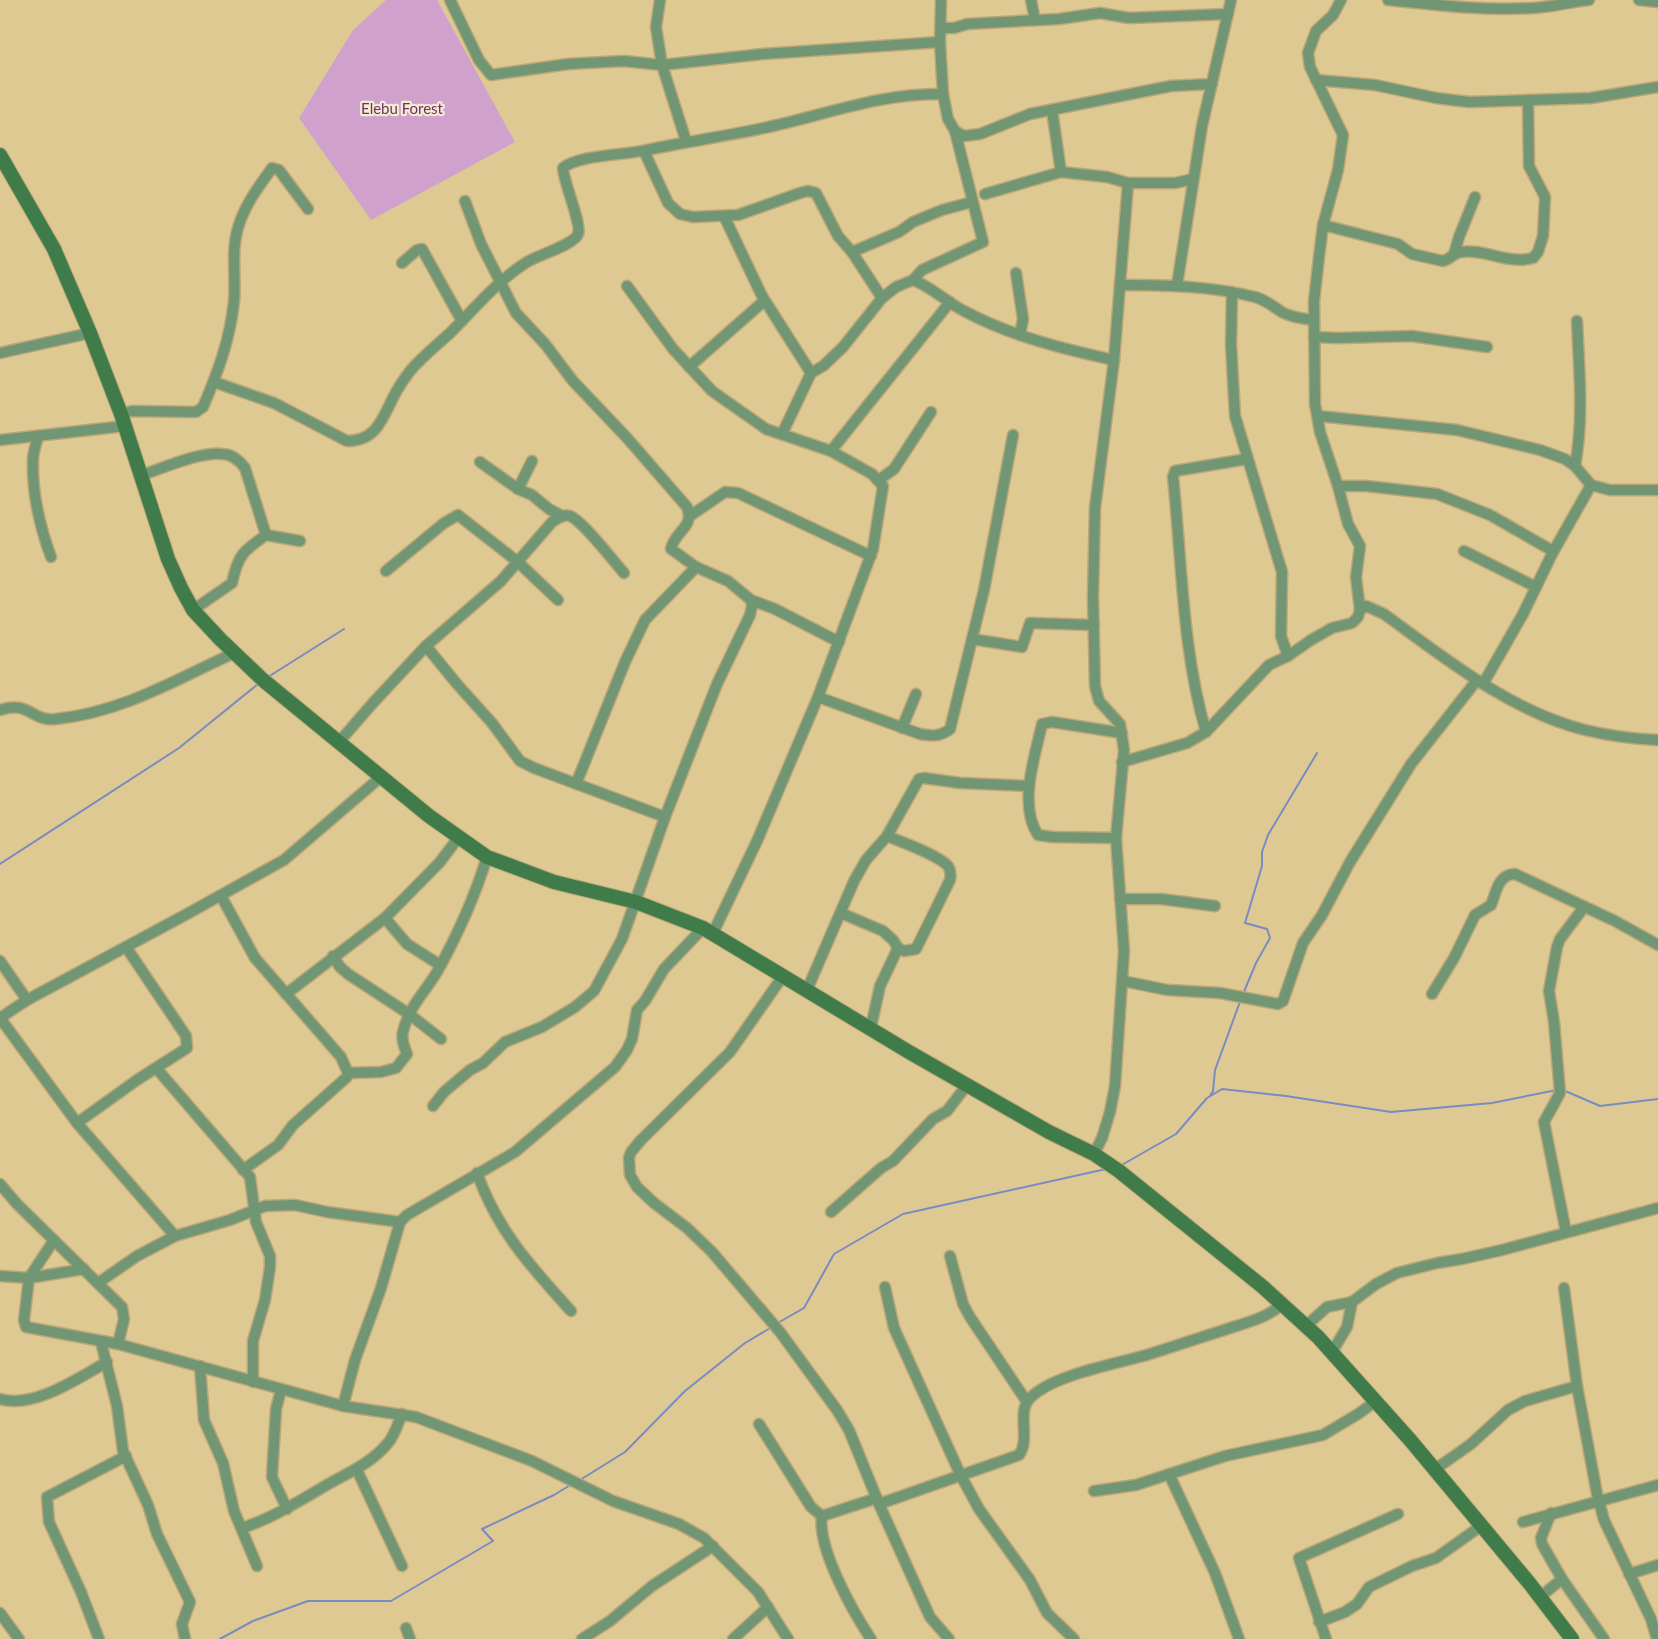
<svg xmlns="http://www.w3.org/2000/svg" width="1658" height="1639" font-family="Lato,sans-serif">
<style>
.green{fill:#d1a1ce}
.lines{fill:none;stroke-linecap:round;stroke-linejoin:round}
.stream{stroke:#788cc1;stroke-width:2}
.street-casing{stroke:#bba779;stroke-width:13}
.secondary-casing{stroke:#bba779;stroke-width:16}
.street{stroke:#709674;stroke-width:10}
.secondary{stroke:#407b4a;stroke-width:14}
.labels{text-anchor:middle;dominant-baseline:central;stroke-width:4.5;stroke-linejoin:round;paint-order:stroke}
.park-label{font-size:15px;fill:#6b316a;stroke:#f6ebd0}
</style>
<rect width="100%" height="100%" fill="#dfc993"/>
<path class="green" d="M386,0H437L515,142L371,220L299,118L353,30Z"/>
<g class="lines">
<g class="stream">
<path d="M268,677L344,629"/>
<path d="M0,864L179,748L258,684"/>
<path d="M1243,994L1256,963L1270,938L1267,929L1245,923L1262,866V852L1268,835L1317,753"/>
<path d="M1563,1090L1600,1106L1658,1099"/>
<path d="M1210,1096L1213,1091L1215,1070L1241,999"/>
<path d="M1120,1166L1176,1134L1207,1098L1222,1089L1286,1096L1391,1112L1492,1103L1557,1090"/>
<path d="M776,1324L804,1308L834,1254L903,1214L1106,1169"/>
<path d="M580,1480L625,1452L685,1391L745,1343L772,1327"/>
<path d="M220,1639L253,1621L308,1601H391L493,1541L482,1529L554,1495L572,1484"/>
</g>
<g class="street-casing">
<g id="street">
<path d="M450,0L479,60L491,75L568,64L624,61L662,65L763,54L940,42"/>
<path d="M660,0L656,27L662,65L686,141"/>
<path d="M941,0L940,42L943,94L948,119L955,131L964,136L980,134L1030,114L1171,86L1212,84"/>
<path d="M1031,0L1035,20"/>
<path d="M1341,0L1333,15L1316,31L1308,53L1310,67L1343,135L1338,170L1323,225L1319,257L1314,301L1315,404L1320,432L1338,486L1348,524L1360,546L1356,577L1360,610"/>
<path d="M1388,0C1437,5 1484,11 1533,8C1552,7 1570,2 1589,0"/>
<path d="M1639,0L1658,2"/>
<path d="M941,28H954L967,24L1059,19L1100,13L1129,18L1228,14"/>
<path d="M1316,80L1375,85L1436,98L1469,102L1591,98L1658,87"/>
<path d="M1052,110L1061,172"/>
<path d="M644,151L668,203L680,214L693,217L738,215L800,193L808,191L816,193L838,236L852,252L882,298"/>
<path d="M985,194L1061,172L1107,177L1128,183H1175L1193,179"/>
<path d="M724,216L762,296L811,373L782,434"/>
<path d="M1323,225L1398,244L1412,254L1443,261C1450,259 1454,253 1461,252C1483,248 1508,265 1533,258L1538,252L1543,236L1545,197L1529,166L1528,100"/>
<path d="M852,252L899,232L913,222L942,210L972,202"/>
<path d="M1454,254L1459,237L1475,197"/>
<path d="M402,263L417,250L422,249L462,321"/>
<path d="M1016,273L1023,319L1020,335"/>
<path d="M913,280C932,287 946,302 964,311C1011,336 1063,349 1114,360"/>
<path d="M1120,285C1166,285 1211,286 1255,297C1264,299 1272,306 1279,310C1286,316 1305,319 1314,320"/>
<path d="M1177,285L1202,126L1231,0"/>
<path d="M627,286L673,349L712,391L766,429L831,451L872,474L883,486L873,549L818,697L757,841L713,933"/>
<path d="M1232,292L1231,345L1235,416L1282,572L1281,636L1288,656"/>
<path d="M1314,337L1337,338L1412,336L1487,347"/>
<path d="M0,353L90,333"/>
<path d="M689,367L764,301"/>
<path d="M811,373L823,366L843,347L882,298L896,287L913,280L922,270L983,242L955,131"/>
<path d="M214,382L274,403L347,441C378,441 383,416 395,394C399,386 405,378 410,371C422,357 437,345 450,333C474,309 498,280 527,262C538,255 574,245 578,234C582,224 564,184 563,168C577,155 626,155 647,150C686,142 725,136 764,128C825,115 879,93 943,94"/>
<path d="M121,414L132,411L196,412L203,407C218,372 230,340 234,301C236,277 231,251 238,228C244,206 259,186 272,168L279,170L308,209"/>
<path d="M1318,416L1457,430L1540,450L1565,459L1575,466L1591,485L1610,490H1658"/>
<path d="M38,437C36,444 33,452 33,460C32,492 40,527 51,557"/>
<path d="M0,440L125,426"/>
<path d="M831,451L950,302"/>
<path d="M480,462L518,489L532,495L549,509L562,516"/>
<path d="M1575,466C1584,418 1579,369 1577,321"/>
<path d="M140,476C163,468 198,452 222,454C232,454 239,460 245,468L266,535"/>
<path d="M879,480L894,469L931,412"/>
<path d="M1338,486H1366L1437,494L1490,515L1553,551"/>
<path d="M518,489L532,461"/>
<path d="M690,516L725,492L738,493L871,556"/>
<path d="M1464,551L1536,587"/>
<path d="M386,571L444,523L458,515L518,562L558,600"/>
<path d="M751,600L775,609L839,642"/>
<path d="M193,610L232,583C238,555 243,551 266,535L300,541"/>
<path d="M972,639L1022,647L1030,623L1094,625"/>
<path d="M426,646L457,684L492,723L520,761L534,768L665,817"/>
<path d="M1483,684L1523,614L1552,554L1591,485"/>
<path d="M818,697L920,734C932,736 940,737 950,729L984,590L1013,435"/>
<path d="M0,710C29,700 32,722 56,719C123,712 175,680 234,653"/>
<path d="M902,728L916,694"/>
<path d="M1206,732C1182,650 1182,562 1173,477L1175,471L1247,459"/>
<path d="M339,742L372,704L426,646L501,581L552,522C557,519 563,514 570,516C583,521 613,561 624,573"/>
<path d="M1122,762L1187,743L1206,732L1269,665L1288,656L1311,640L1332,628L1352,623L1358,617L1360,610L1366,606L1384,614C1446,659 1510,711 1585,730C1610,736 1633,739 1658,740"/>
<path d="M576,784L625,662L645,620L696,567"/>
<path d="M1116,838L1052,837L1038,835C1018,805 1035,756 1042,724L1052,722L1122,733"/>
<path d="M221,896L255,958L341,1057L348,1073"/>
<path d="M1120,899H1161L1215,906"/>
<path d="M841,913L883,931L893,940L898,948L904,951L916,949L950,880C951,875 951,871 948,866C938,855 902,842 887,836"/>
<path d="M385,918L407,944L440,965"/>
<path d="M333,956L340,967L348,974L409,1014L441,1039"/>
<path d="M0,961L27,1000"/>
<path d="M783,976L730,1052L641,1140L631,1152L629,1158L630,1175L637,1187L654,1203L687,1228L712,1252L780,1332L837,1410L849,1430L879,1504L930,1617L949,1639"/>
<path d="M1123,981L1167,990L1220,993L1278,1004L1283,1001L1303,943L1322,915L1350,862L1411,764L1477,680"/>
<path d="M807,990L854,881L866,860L887,836L919,779L924,778L960,783L1029,786"/>
<path d="M286,994L385,918L440,862L458,838"/>
<path d="M1432,994L1454,958L1475,915L1491,905C1496,893 1498,874 1515,874L1615,921L1658,945"/>
<path d="M0,1018L27,1000L187,914L284,860L382,776"/>
<path d="M0,1018L77,1123L175,1236"/>
<path d="M871,1027L880,986L898,948"/>
<path d="M157,1069L250,1177L256,1222L270,1256V1267L265,1300L253,1341V1382"/>
<path d="M348,1073L381,1072L396,1068L407,1054C404,1047 401,1039 403,1032C408,1008 425,992 437,972C457,936 475,896 487,857"/>
<path d="M433,1106L444,1092L470,1070L483,1063L505,1042L542,1027L575,1007L594,991L622,939L665,817L717,684L750,615L752,606L751,600L728,581L696,567L671,549C675,530 695,528 687,507L628,439L573,381L545,344L516,313L481,244L465,201"/>
<path d="M77,1123L137,1080L187,1048L186,1036L126,947"/>
<path d="M1094,1154L1102,1138L1110,1112L1115,1086L1124,951L1116,838L1124,750L1120,724L1099,701L1095,686L1093,597L1095,508L1114,360L1128,183"/>
<path d="M243,1170L278,1145L293,1125L347,1077L348,1073"/>
<path d="M477,1173C497,1230 531,1267 571,1311"/>
<path d="M0,1184L17,1204L122,1307L124,1319L118,1344"/>
<path d="M831,1212L881,1168L893,1161L933,1119L947,1111L967,1085"/>
<path d="M1566,1232L1544,1122L1560,1093L1554,1022L1549,991L1557,947L1560,939L1584,907"/>
<path d="M54,1240L29,1278L24,1320L26,1327L118,1344L343,1406L416,1417L532,1461L613,1501L679,1524L704,1538L758,1592L788,1639"/>
<path d="M950,1256L963,1304L970,1317L1027,1402"/>
<path d="M0,1276L29,1278L84,1269"/>
<path d="M98,1283L137,1256L175,1236L230,1220L265,1206L295,1205L327,1212L400,1222"/>
<path d="M885,1287L894,1328L961,1476L979,1509L1030,1580L1047,1613L1074,1639"/>
<path d="M1306,1326L1327,1307L1352,1302L1376,1284L1397,1273L1437,1263L1462,1259L1502,1250L1658,1208"/>
<path d="M101,1342L117,1406L123,1451L148,1505L157,1534L190,1602L182,1624L185,1639"/>
<path d="M1332,1352L1347,1327L1352,1302"/>
<path d="M200,1366L204,1420L223,1463L234,1511L257,1566"/>
<path d="M1577,1386L1597,1494L1604,1520L1651,1619L1657,1639"/>
<path d="M281,1390L276,1409L272,1477L287,1509"/>
<path d="M0,1399C34,1409 78,1378 107,1362"/>
<path d="M343,1406L355,1360L381,1288L400,1222L407,1215L515,1152L615,1067L627,1050L632,1039L637,1010L645,1001L664,969L703,928"/>
<path d="M759,1424L811,1507L822,1516"/>
<path d="M357,1470L402,1566"/>
<path d="M1434,1470L1471,1444L1508,1410L1525,1401L1577,1386L1564,1288"/>
<path d="M1169,1474L1215,1573L1239,1639"/>
<path d="M1094,1491L1136,1485L1225,1456L1323,1435L1358,1414L1376,1401"/>
<path d="M879,1504L1019,1455C1031,1439 1016,1412 1030,1398C1054,1374 1117,1364 1150,1354C1175,1346 1199,1338 1224,1330C1244,1323 1266,1319 1282,1304"/>
<path d="M1551,1513L1541,1538L1542,1544L1562,1579L1604,1639"/>
<path d="M822,1516C817,1548 853,1612 871,1639"/>
<path d="M822,1516L877,1498"/>
<path d="M1523,1522L1658,1485"/>
<path d="M242,1528C270,1519 294,1504 320,1489C344,1474 369,1466 388,1443C395,1435 398,1423 402,1414"/>
<path d="M1629,1574L1658,1565"/>
<path d="M1540,1597L1562,1579"/>
<path d="M0,1613L19,1639"/>
<path d="M1319,1622L1345,1612L1357,1604L1369,1587L1412,1566L1436,1558L1481,1526"/>
<path d="M406,1628L410,1639"/>
<path d="M99,1639L81,1592L49,1522L47,1497L126,1456"/>
<path d="M582,1639L610,1621L652,1586L713,1546"/>
<path d="M733,1639L768,1607"/>
<path d="M1326,1639L1299,1558L1398,1514"/>
</g>
</g>
<g class="secondary-casing">
<path id="secondary" d="M0,155L54,249L90,333L121,414L168,559L181,588L193,610L220,639L263,680L429,816L487,857L554,882L636,902L703,928L909,1052L1049,1132L1094,1154L1119,1171L1263,1287L1318,1337L1411,1441L1530,1584L1572,1639"/>
</g>
<use href="#street" class="street"/>
<use href="#secondary" class="secondary"/>
</g>
<g class="labels">
<g class="park-label">
<text x="402" y="108">Elebu Forest</text>
</g>
</g>
</svg>
